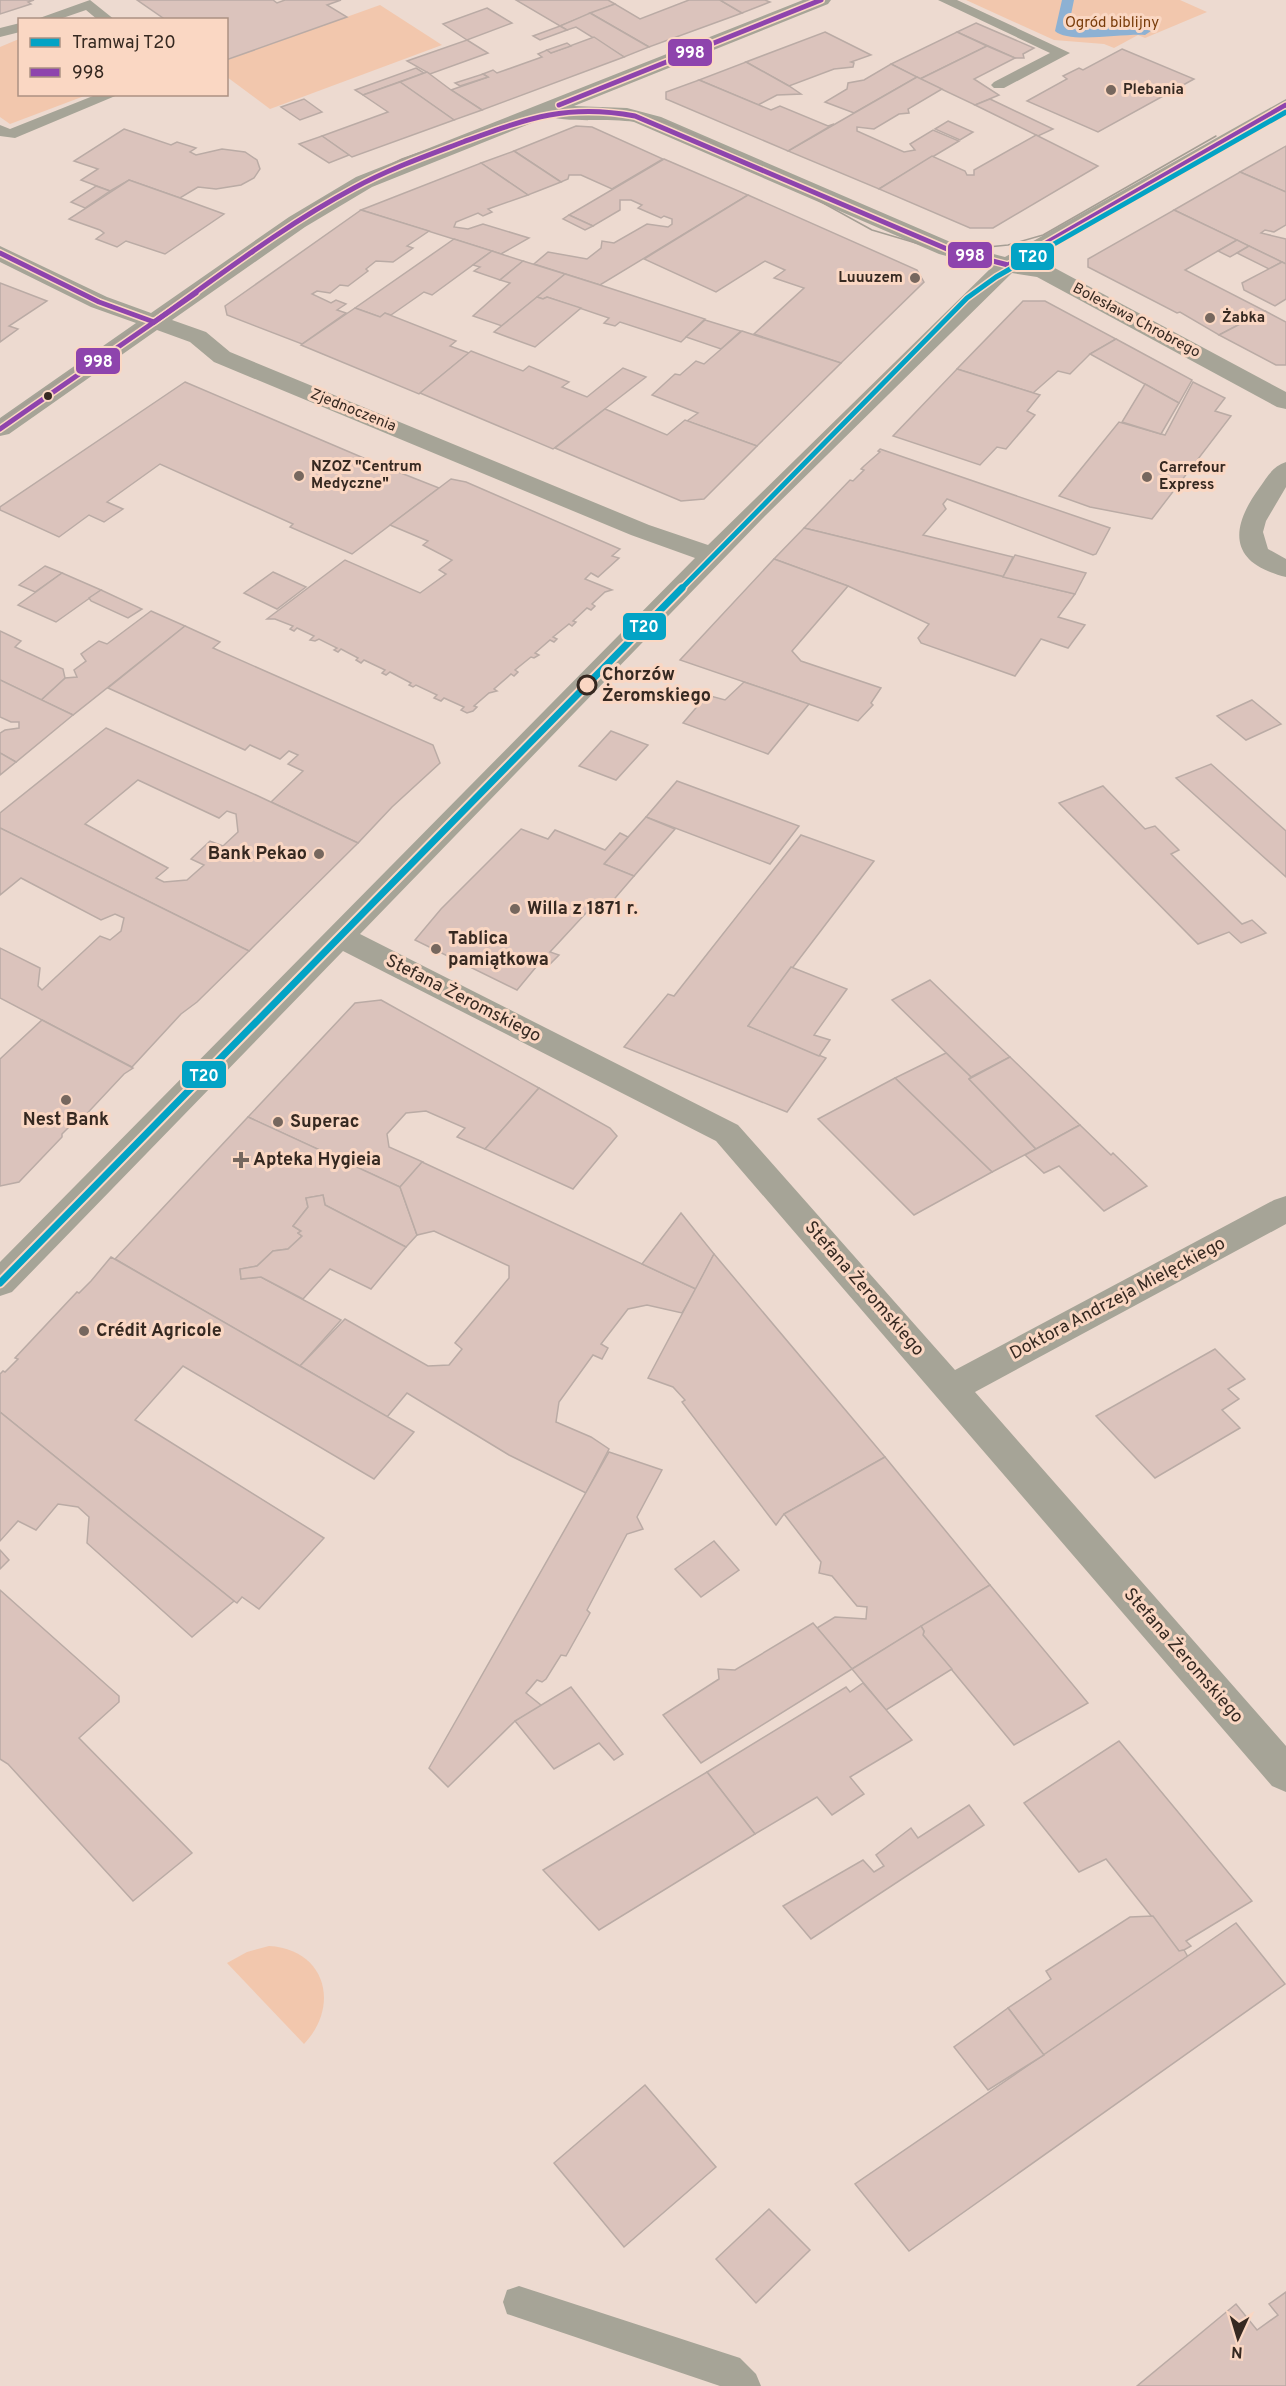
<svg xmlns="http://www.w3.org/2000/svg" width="1286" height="2386" font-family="Overpass,sans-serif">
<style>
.green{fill:#f2c7ad}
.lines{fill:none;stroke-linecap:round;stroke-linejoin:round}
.stream{fill:#8db1d3;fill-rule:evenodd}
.building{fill:#dbc3bc;stroke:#baaba5;stroke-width:1.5;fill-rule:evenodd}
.lane{fill:#a6a497;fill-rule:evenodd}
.street{fill:#a6a497;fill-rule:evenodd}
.tram{stroke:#a59e94;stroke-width:1.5}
.bus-1-casing{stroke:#fad7c3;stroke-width:8}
.bus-1{stroke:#8e44ad;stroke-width:5}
.tram-1-far1-casing{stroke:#fad7c3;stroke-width:8}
.tram-1-casing{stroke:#fad7c3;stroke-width:11}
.tram-1-far1{stroke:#03a3c5;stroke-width:5}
.tram-1{stroke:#03a3c5;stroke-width:7}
.poi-dot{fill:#76675e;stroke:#fad7c3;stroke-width:2}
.bus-dot{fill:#362921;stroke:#fad7c3;stroke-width:2}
.stop-dot{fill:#fad7c3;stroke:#362921;stroke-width:3}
.labels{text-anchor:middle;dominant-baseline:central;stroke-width:6;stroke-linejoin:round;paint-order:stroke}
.far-park-label{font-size:15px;fill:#793c0a;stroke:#fad7c3}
.far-poi-label{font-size:15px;font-weight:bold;fill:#362921;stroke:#fad7c3;text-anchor:start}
.far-street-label{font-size:15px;fill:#362921;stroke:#fad7c3}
.stop-label{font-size:18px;font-weight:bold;fill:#362921;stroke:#fad7c3;text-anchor:start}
.poi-label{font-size:18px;font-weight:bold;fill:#362921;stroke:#fad7c3;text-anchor:start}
.street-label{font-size:18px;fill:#362921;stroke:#fad7c3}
.line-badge{stroke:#fad7c3;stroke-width:2}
.badge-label{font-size:16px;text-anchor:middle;font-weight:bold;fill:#fff}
</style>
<rect width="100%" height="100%" fill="#eddad0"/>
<g class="green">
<path d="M966,0H1180L1207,12L1145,38L1138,35L1114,48L1104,44L1054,40Z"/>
<path d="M380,5L442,45L270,109L227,77V60Z"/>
<path d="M19,39L20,94L87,95L10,124L0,117V47Z"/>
<path d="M269,1946C325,1949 341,2005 304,2044L227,1963L247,1952Z"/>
</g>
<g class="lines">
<path class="stream" d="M1062,0H1074L1068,29L1135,26L1151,31L1145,35C1125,33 1068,44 1055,31Z"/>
</g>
<g class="building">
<path d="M0,0H34L28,2L31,4L0,14Z"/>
<path d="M137,0H273L277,3L285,0H341L327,5L347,17L226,60V20H166Z"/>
<path d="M516,0H608L615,4L560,26Z"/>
<path d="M689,0H720L742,13L649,47L590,13L615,4L640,19Z"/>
<path d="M720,0H765L770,2L742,13Z"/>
<path d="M487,8L512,23L467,40L443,24Z"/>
<path d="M590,13L649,47L624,57L576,27L567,30L560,26Z"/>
<path d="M976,23L1034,48L1023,54L1024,58H1015L957,32Z"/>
<path d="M560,26L567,30L540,40L533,36Z"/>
<path d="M825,32L871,55L851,62L854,63L853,67L834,69L789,86L746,62Z"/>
<path d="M957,32L987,46L920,79L891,64Z"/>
<path d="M594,37L624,57L482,110L451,90L488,77L483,74L493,70L497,73L542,57L538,54L547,50L551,53Z"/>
<path d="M467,40L488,53L430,74L407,61Z"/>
<path d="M567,43L571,46L551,53L547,50Z"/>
<path d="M987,46L1015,58L974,79L999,95L975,105L920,79Z"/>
<path d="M1122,49L1194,79L1098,132L1027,101L1067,79L1063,76L1079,68L1083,70Z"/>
<path d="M746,62L789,86L801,94L777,95L758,105L699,80Z"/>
<path d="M891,64L917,77L854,113L825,102L847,89L848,83L864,80Z"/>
<path d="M416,68L424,73L363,95L355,90Z"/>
<path d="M427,72L451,90L482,110L454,120L400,82Z"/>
<path d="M483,74L488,77L460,86L455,83Z"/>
<path d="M917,77L942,89L908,109L909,113L899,114L874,129L857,127V131L904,152L915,150L910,144L933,130L959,141L879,189L788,151Z"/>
<path d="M699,80L771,110L780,106L828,126L834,124L788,151L666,99V92Z"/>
<path d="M400,82L454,120L352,157L322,136L388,112L363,95Z"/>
<path d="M304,99L322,112L300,120L281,107Z"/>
<path d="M990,99L1053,129L1038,136L975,105Z"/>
<path d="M948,121L973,132L960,140L935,129Z"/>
<path d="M576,126L592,127L663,159L612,189L581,175H569L568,179L561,182L514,151Z"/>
<path d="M124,129L171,145L177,142L196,148L190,152L196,155L222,149L245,152L257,160L260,169L254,178L241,185L216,189L198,187L180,198L129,180L110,191L81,180L98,169L74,161Z"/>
<path d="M1036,135L1098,166L993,228H970L879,189L932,156L965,171L967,175H974V170Z"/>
<path d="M322,136L349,155L329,163L299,144Z"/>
<path d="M1286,146V192L1240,172Z"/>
<path d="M514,151L561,182L528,195L481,163Z"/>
<path d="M664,159L748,195L600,285L534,264L548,252L587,259L601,248L602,241L614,243L647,224L668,227L672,224V219L664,216L661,218L638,208L642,205L631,200H620V210L593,226L569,215Z"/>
<path d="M481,163L528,195L488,209L492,212L483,216L478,213L456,222L454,227L468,229L483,224L529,238L501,254L361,210Z"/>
<path d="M1240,172L1286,192V225L1274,232L1265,230L1261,233L1286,239V264L1174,210Z"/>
<path d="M129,180L180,198L224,214L165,254L126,241L117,247L96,239L104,233L100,230L69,219Z"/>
<path d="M96,186L110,191L85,208L71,202Z"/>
<path d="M748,195L917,270L924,282L841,363L754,334L804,288L774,278L785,270L765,261L716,292L644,259Z"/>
<path d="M361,210L429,231L407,246L413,248L393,262L376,261L366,269L368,271L348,286L340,285L330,293L317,291L312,294L331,303L336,300L346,304L337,310L346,313L302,344L227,315L225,306Z"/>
<path d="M1174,210L1237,240L1185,270L1265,311L1219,335L1180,312L1177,313L1088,267V259Z"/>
<path d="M569,215L593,226L585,230L563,219Z"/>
<path d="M454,239L492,251L432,295L424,292L391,315L385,313L380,317L355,308Z"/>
<path d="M1237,240L1249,246L1230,257L1218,251Z"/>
<path d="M1249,246L1282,262L1269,269L1237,253Z"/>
<path d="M492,251L501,254L523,261L500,280L474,271L480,267L473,265Z"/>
<path d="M523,261L565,274L502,326L473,316L510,283L500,280Z"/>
<path d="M1282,262L1286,264V299L1275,306L1244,290L1242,283Z"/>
<path d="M565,274L600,285L705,319L681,342L620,322L615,326L604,323L609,318L547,297L543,299L537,297Z"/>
<path d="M0,283L47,301L9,326L18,329L0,342Z"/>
<path d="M537,297L543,299L547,297L581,308L535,347L494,332Z"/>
<path d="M1023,301H1045L1116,339L1090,354L1070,374L1058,371L1033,393L957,369Z"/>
<path d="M355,308L380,317L385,313L456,341L450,346L469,353L419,394L301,345Z"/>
<path d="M1265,311L1286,322V365H1276L1219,335Z"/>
<path d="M705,320L741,331L721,349L686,337Z"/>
<path d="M742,331L841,363L757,446L687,421L698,413L652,395L675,374L680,375L696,361L704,364Z"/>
<path d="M1116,339L1192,380L1179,403L1090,354Z"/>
<path d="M471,351L523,371L529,366L541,371L569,382L562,387L587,397L623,368L646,377L553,449L420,393Z"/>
<path d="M957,369L1040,395L1027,411L1035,415L1006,449L997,447L980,465L893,436Z"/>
<path d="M185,382L373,462L439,488L352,554L290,527L293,524L160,464L107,502L123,509L104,522L89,515L59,537L0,510V507Z"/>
<path d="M1193,382L1225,398L1215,411L1231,416L1152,519L1090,507L1059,496L1119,422L1165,435Z"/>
<path d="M1145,384L1179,403L1161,434L1122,422Z"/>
<path d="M605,409L667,435L685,420L757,446L704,499L681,501L555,448Z"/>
<path d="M880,449L1110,528L1096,554L1093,555L947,499L943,504L946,509L923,535L1013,557L1003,577L804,528L850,480L853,481L864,470L861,469L864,466L880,452L878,451Z"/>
<path d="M451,479L466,482L620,549L612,556L619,558L598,577L591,573L585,579L612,590L605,592L592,604L595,606L591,610L587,608L573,621L576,622L572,626L569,624L553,637L557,639L554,642L550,640L535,653L539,655L534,658L531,657L515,670L518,672L514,676L511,674L494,689L497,691L489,693L474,706L477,707L473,711L467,713L461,710L464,707L444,698L441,701L434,698L437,695L416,685L413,687L409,685L411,683L390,672L386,675L382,673L385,670L364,660L361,663L356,660L358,658L341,649L338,652L334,650L337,648L319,639L315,641L310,640L314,636L297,628L294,631L290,629L293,626L275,619H267L345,560L420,593L446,574L439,570L452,560L423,545L428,541L390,525Z"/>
<path d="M804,528L1075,594L1058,617L1085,625L1068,648L1041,639L1015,676L921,643L918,638L929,624L848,586L774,559Z"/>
<path d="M1015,555L1086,573L1075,594L1003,577Z"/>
<path d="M774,559L848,586L792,651L801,661L881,688L871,703L873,705L858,721L680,660Z"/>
<path d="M45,566L62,573L35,592L19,585Z"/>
<path d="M273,572L306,587L277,609L244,593Z"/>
<path d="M62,573L101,590L56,622L18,605Z"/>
<path d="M101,590L142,609L128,618L91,601L89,598Z"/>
<path d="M151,611L185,626L73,715L41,700L65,678L77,677L74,670L86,661L81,654L99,641L107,644Z"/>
<path d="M185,626L220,642L213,648L433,745L440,763L392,807L358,843L271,802L303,771L288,764L298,755L289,751L280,759L250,745L245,750L108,688Z"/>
<path d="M0,631L21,641L15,647L63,669L65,678L41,700L0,680Z"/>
<path d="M0,680L73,715L16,762L0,753V733L5,730L19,728V722H11L0,717Z"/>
<path d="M744,682L809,704L768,754L683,723L707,695L725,700Z"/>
<path d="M1252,700L1281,724L1246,740L1217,716Z"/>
<path d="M106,728L256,795L358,843L249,951L0,828V813ZM138,780L219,818L227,811L236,814L238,832L223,846L210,841L191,859L204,865L187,880L164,882L156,878L168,868L85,824Z"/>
<path d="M611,731L648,745L616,780L579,766Z"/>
<path d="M0,753L16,762L0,775Z"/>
<path d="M1211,764L1286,831V877L1176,778Z"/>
<path d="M677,781L799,826L770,864L646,817Z"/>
<path d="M1103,786L1145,829L1155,826L1179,850L1171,854L1242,924L1252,920L1266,933L1241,943L1229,932L1198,944L1059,803Z"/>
<path d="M646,817L675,829L634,876L604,864Z"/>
<path d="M0,828L249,951L197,1002L181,1014L132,1067L0,998V948L40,968L38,986L42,990L100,936L110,940L121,931L124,918L115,914L101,920L21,878L0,895Z"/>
<path d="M521,829L548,839L555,830L605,850L620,833L628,837L604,864L634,876L610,904L598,900L550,952L559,955L549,965L541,961L517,990L415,940L441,909Z"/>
<path d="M801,835L874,861L748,1026L826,1058L787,1112L624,1047L668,994L674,996Z"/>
<path d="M791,967L847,989L814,1035L830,1040L819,1056L748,1026Z"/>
<path d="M930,980L1010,1057L971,1077L892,1000Z"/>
<path d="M381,1000L539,1088L485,1149L457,1137L465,1128L426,1111L406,1113L387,1134L389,1147L423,1162L400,1187L248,1117L355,1003Z"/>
<path d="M42,1020L133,1068L124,1074L80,1121L76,1120L62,1134V1137L19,1182L0,1186V1059Z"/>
<path d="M946,1053L971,1077L969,1079L1036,1149L992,1172L895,1078Z"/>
<path d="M1010,1057L1080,1125L1036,1149L969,1079Z"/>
<path d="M895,1078L992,1172L914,1215L818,1119Z"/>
<path d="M539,1088L610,1128L617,1136L573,1189L485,1149Z"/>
<path d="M248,1117L400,1187L417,1235L406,1247L325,1205L323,1195L306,1198L308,1207L293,1226L301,1231L298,1233L302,1236L288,1249L273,1251L257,1266L240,1269L241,1279L261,1277L341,1320L300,1366L115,1259Z"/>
<path d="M1080,1125L1111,1155L1113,1153L1147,1186L1104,1211L1059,1166L1044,1173L1025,1155Z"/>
<path d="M422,1162L696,1289L682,1313L647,1305L628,1309L601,1344L608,1348L602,1359L593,1355L559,1402L556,1422L591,1437L609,1449L586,1493L509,1455L407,1393L387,1417L300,1366L345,1319L428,1366L449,1365L462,1349L455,1343L509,1278V1266L434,1231L417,1235L400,1187Z"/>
<path d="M323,1195L325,1205L406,1247L371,1289L330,1269L303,1299L261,1277L241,1279L240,1269L257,1266L273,1251L288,1249L302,1236L298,1233L301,1231L293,1226L308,1207L306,1198Z"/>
<path d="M681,1213L714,1254L696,1289L642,1264Z"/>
<path d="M714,1254L885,1457L784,1514L776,1525L682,1402L685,1400L673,1387L648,1378Z"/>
<path d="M111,1257L414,1432L374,1479L183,1366L135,1420L324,1538L259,1609L242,1597L237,1603L234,1601L0,1412V1374L3,1371L5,1372L18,1359L15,1358L77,1292L79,1293L91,1281Z"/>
<path d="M1215,1349L1245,1379L1228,1389L1239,1399L1222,1410L1240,1428L1155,1478L1096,1416Z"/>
<path d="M0,1412L234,1601L192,1637L87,1543L89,1517L78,1507L58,1504L36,1530L18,1521L0,1541Z"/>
<path d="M609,1452L662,1470L637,1517L643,1529L627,1534L587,1610L590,1613L566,1656L561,1655L546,1679L542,1682L537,1680L526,1693L542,1706L515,1721L448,1787L429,1768Z"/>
<path d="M885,1457L990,1585L852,1669L817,1628L835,1617L866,1619L867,1607L857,1606L832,1576L819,1573L821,1562L784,1514Z"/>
<path d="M714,1541L739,1570L701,1597L675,1569Z"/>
<path d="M0,1550L9,1560L0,1569Z"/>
<path d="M990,1585L1088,1703L1014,1745L923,1635L924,1631L921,1626Z"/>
<path d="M0,1590L119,1696V1702L79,1738L192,1853L133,1901L8,1764L0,1759Z"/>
<path d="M813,1623L852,1669L701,1763L663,1715L719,1679L718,1669L735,1670Z"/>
<path d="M921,1626L924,1631L923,1635L952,1669L886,1710L852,1669Z"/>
<path d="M863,1683L912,1740L850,1777L864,1794L832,1815L817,1797L755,1834L707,1772L846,1687L850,1692Z"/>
<path d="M571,1687L623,1754L614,1760L599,1743L554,1769L515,1721Z"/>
<path d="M1119,1741L1252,1901L1186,1941L1191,1946L1184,1950L1179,1951L1106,1859L1079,1872L1024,1803Z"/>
<path d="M707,1772L755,1834L599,1930L543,1870Z"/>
<path d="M969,1805L984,1825L811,1939L783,1906L863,1860L874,1872L884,1866L876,1855L911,1828L918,1838Z"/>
<path d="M1153,1916L1179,1951L1184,1950L1188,1957L1044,2055L1008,2008L1051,1979L1046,1971L1130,1917Z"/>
<path d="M1236,1923L1285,1984L909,2251L855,2184Z"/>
<path d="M1008,2008L1044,2055L988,2090L954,2047Z"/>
<path d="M645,2085L716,2167L624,2247L554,2163Z"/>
<path d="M769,2209L810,2250L756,2303L716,2259Z"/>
<path d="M1286,2292V2386H1137L1236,2304L1257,2330L1278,2315L1269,2304Z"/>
</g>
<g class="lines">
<g class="lane">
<path d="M90,0L115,20H98L86,10L57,20H34Z"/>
<path d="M938,0H957L1070,53L1004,88H994L991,85L994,82L1050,53Z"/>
<path d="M20,23V32L0,37V28Z"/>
<path d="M98,94H120L15,138L0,136V125L10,129Z"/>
<path d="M519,2286L740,2358L756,2374L761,2386H720L507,2314L503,2302L507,2290Z"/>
</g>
<g class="street">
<path d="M803,0H831L828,4L574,106L627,108L661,117L955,244L1005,257L1286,99V114L1029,262L1051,266L1286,392V409L1277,407L1037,277L1012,273L765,516L360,934L738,1125L955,1370L1274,1200L1286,1196V1224L975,1392L1286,1746V1792L1272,1786L716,1141L343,951L12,1292L0,1296V1262L695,558L631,535L214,362L190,342L157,330L9,434L0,436V418L136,323L91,307L0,262V246L107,297L151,313L289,217L356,177ZM549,116C561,123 614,118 634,122L939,254L991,268L708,545L649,525L230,352L206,332L172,320L305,227L372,187Z"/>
<path d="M1286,462V487L1266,521L1263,532L1268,549L1286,559V577C1229,563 1229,529 1260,487C1267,477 1273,466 1286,462Z"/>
</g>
<path class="tram" d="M0,421L324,198L402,159L507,122L546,114L580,112L617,113L666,122L712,142L872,230L926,246L968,249L1008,245L1043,235L1216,136"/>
<g class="bus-1-casing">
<g id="bus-1">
<path d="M559,105L821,0"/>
<path d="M0,253L99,302L154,322"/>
<path d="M154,322C219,276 283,226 354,188C389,169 426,156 463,142C526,119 566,103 635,116L947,249L1008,265L1286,105"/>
<path d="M0,429L196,293"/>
</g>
</g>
<use href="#bus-1" class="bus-1"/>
<g class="tram-1-far1-casing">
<path id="tram-1-far1" d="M680,590L967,298L996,277L1286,112"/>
</g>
<g class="tram-1-casing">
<path id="tram-1" d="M0,1283L682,588"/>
</g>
<use href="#tram-1-far1" class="tram-1-far1"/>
<use href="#tram-1" class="tram-1"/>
</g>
<g class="poi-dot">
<circle cx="1111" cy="90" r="6"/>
<circle cx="915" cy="278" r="6"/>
<circle cx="1210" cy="318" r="6"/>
<circle cx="299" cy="476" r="6"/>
<circle cx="1147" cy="477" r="6"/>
<circle cx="319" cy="854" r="6"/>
<circle cx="515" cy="909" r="6"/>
<circle cx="436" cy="949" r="6"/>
<circle cx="66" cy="1100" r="6"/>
<circle cx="278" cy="1122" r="6"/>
<path d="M238 1151h6v6h6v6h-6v6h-6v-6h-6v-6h6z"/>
<circle cx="84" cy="1331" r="6"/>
</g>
<circle class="bus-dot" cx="48" cy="396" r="5"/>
<circle class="stop-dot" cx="587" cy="685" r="9"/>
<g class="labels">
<g class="far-park-label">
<text x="1112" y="23">Ogród biblijny</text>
</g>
<g class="far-poi-label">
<text x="1123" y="90">Plebania</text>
<text x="903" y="278" text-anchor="end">Luuuzem</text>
<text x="1222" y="318">Żabka</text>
<text x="311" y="467">NZOZ "Centrum<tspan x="311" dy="17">Medyczne"</tspan></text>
<text x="1159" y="468">Carrefour<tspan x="1159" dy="17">Express</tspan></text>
</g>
<g class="far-street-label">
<text transform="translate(1136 321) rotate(28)">Bolesława Chrobrego</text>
<text transform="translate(353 411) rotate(22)">Zjednoczenia</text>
</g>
<g class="stop-label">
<text x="602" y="675">Chorzów<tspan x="602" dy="21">Żeromskiego</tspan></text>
</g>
<g class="poi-label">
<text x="307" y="854" text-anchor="end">Bank Pekao</text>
<text x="527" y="909">Willa z 1871 r.</text>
<text x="448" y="939">Tablica<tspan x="448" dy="21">pamiątkowa</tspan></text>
<text x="66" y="1120" text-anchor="middle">Nest Bank</text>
<text x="290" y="1122">Superac</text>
<text x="253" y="1160">Apteka Hygieia</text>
<text x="96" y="1331">Crédit Agricole</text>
</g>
<g class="street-label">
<text transform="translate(463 999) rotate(27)">Stefana Żeromskiego</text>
<text transform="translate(864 1289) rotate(49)">Stefana Żeromskiego</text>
<text transform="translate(1118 1299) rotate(-28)">Doktora Andrzeja Mielęckiego</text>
<text transform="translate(1183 1656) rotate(49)">Stefana Żeromskiego</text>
</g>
</g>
<g class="line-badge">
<rect x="667" y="38" width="46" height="29" rx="6" fill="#8e44ad"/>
<rect x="947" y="241" width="46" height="28" rx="6" fill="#8e44ad"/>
<rect x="1010" y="242" width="45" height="29" rx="6" fill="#03a3c5"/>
<rect x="75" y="347" width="46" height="28" rx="6" fill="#8e44ad"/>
<rect x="622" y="612" width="45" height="29" rx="6" fill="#03a3c5"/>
<rect x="181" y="1060" width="46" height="29" rx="6" fill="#03a3c5"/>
</g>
<g class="badge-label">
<text x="690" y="58">998</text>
<text x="970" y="261">998</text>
<text x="1033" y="262">T20</text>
<text x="98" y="367">998</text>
<text x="644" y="632">T20</text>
<text x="204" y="1081">T20</text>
</g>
<rect x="18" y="18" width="210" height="78" fill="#fad7c3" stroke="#ac9182" stroke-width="1.5"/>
<rect x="30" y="38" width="30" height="9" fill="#03a3c5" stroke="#ac9182" stroke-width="1.5"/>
<text x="72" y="48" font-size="18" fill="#362921">Tramwaj T20</text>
<rect x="30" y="68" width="30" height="9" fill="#8e44ad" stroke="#ac9182" stroke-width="1.5"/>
<text x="72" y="78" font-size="18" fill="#362921">998</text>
<g transform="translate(1238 2338) rotate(184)" stroke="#fad7c3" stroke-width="4.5" paint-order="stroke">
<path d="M0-4.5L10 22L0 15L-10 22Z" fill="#362921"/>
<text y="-9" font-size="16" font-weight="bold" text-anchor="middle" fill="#362921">N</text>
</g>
</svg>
